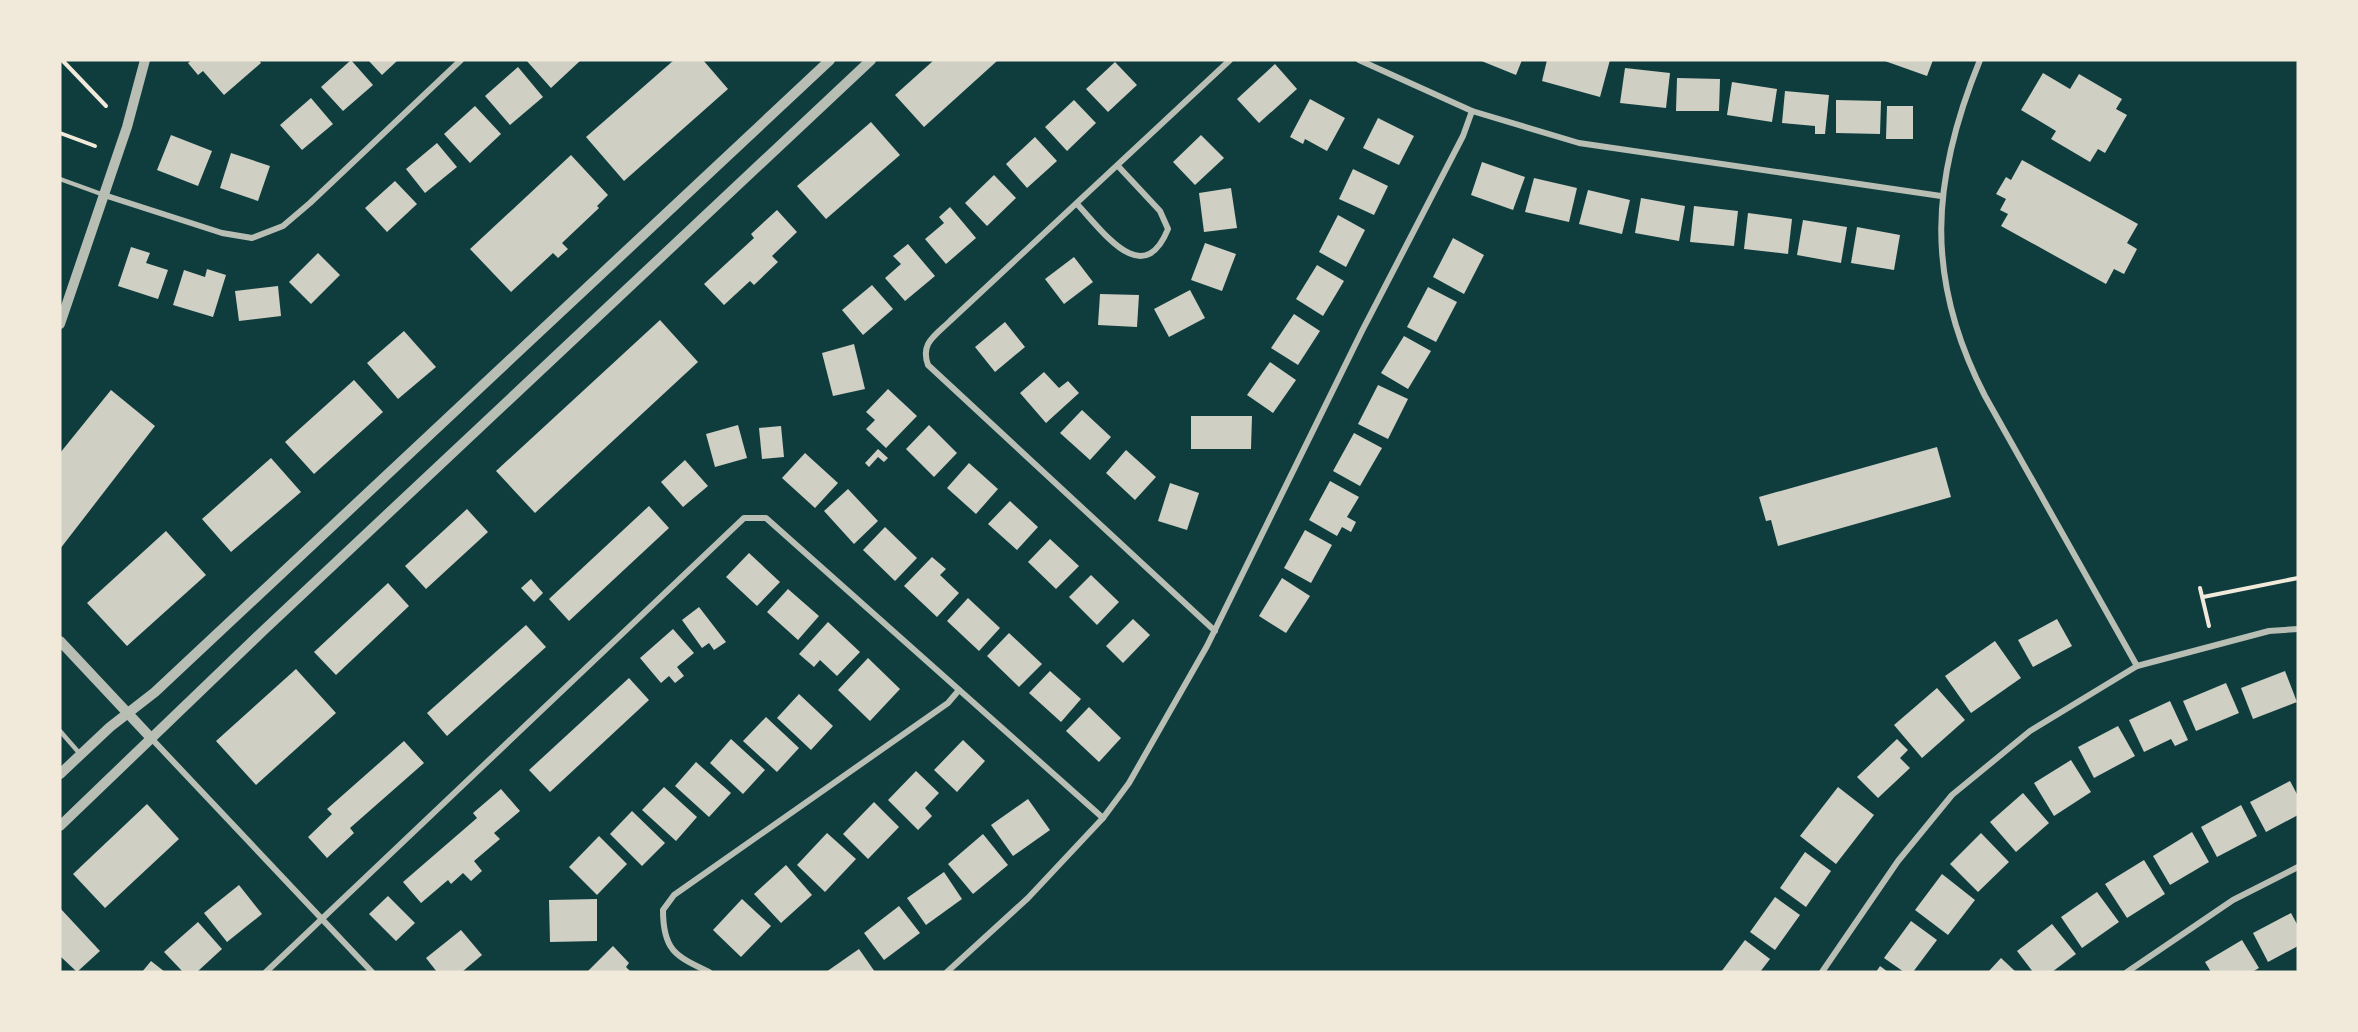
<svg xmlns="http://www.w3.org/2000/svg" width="2358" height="1032" font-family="'DM Sans',sans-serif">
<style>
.building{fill:#cfcfc3}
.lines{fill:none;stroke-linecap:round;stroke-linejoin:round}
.path{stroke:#f1e9da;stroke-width:4}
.service{stroke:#b8beb3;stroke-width:4.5}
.minor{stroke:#b8beb3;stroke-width:6}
.tertiary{stroke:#b8beb3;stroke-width:10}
</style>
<rect width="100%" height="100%" fill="#0f3d3e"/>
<g class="building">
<path d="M192,60H259L261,63L224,95L203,71L198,75L188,63Z"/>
<path d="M351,60L373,85L343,111L321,87Z"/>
<path d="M368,60H398L382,75Z"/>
<path d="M526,60H581L551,88Z"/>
<path d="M674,60H703L728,89L624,181L586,137Z"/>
<path d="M934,60L997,61L924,127L895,95Z"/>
<path d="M1479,60H1522L1516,75Z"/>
<path d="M1547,60H1610L1600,97L1542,81Z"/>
<path d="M1882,60H1933L1927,76Z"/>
<path d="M1115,62L1137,85L1108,112L1086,89Z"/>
<path d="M1275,64L1297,89L1259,123L1237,99Z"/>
<path d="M518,67L543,97L510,125L485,96Z"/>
<path d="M1625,68L1670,73L1666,108L1620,103Z"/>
<path d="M2043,73L2070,89L2079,74L2122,99L2116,109L2127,115L2105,153L2098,149L2090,162L2051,139L2056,131L2021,110Z"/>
<path d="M1677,78L1720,79L1719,111H1676Z"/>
<path d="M1732,82L1777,89L1772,122L1727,115Z"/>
<path d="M1785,91L1829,95L1825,134H1815V126L1782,123Z"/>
<path d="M311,98L333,124L302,150L280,125Z"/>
<path d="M1310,99L1345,118L1327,151L1305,139L1303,144L1290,137Z"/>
<path d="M1074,100L1096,123L1067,151L1045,127Z"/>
<path d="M1836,100L1881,101L1880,134L1836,133Z"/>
<path d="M475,106L501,134L470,163L444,134Z"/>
<path d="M1887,106H1913V139H1886Z"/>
<path d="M1378,118L1414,136L1399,165L1363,148Z"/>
<path d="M871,122L900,155L826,219L797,186Z"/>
<path d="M171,135L212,151L198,186L157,170Z"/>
<path d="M1201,135L1224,158L1195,185L1173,162Z"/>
<path d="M1035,137L1057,161L1027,188L1006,164Z"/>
<path d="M437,143L457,167L425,193L406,169Z"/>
<path d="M231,153L270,166L258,201L220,188Z"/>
<path d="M571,155L608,195L597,206L599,208L562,243L568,249L558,258L553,253L511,292L470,249Z"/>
<path d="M2022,160L2138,224L2127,243L2137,249L2124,274L2114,269L2106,284L2001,226L2008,214L2000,210L2006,199L1996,194L2006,177L2011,180Z"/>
<path d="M1482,162L1525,177L1513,210L1471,195Z"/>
<path d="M1353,169L1388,186L1374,215L1339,199Z"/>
<path d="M994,175L1016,198L987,226L965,203Z"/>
<path d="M1534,178L1577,188L1569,222L1525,212Z"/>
<path d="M395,181L417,204L387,232L365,208Z"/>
<path d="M1231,188L1237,228L1204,232L1199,193Z"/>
<path d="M1588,190L1630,200L1622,234L1579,224Z"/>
<path d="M1641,198L1685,206L1679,241L1635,233Z"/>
<path d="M1694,206L1738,211L1734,246L1690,242Z"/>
<path d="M950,207L976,238L946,264L925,239L944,223L939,217Z"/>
<path d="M777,210L797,232L772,256L778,262L754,285L750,281L724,305L704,284L754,238L751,234Z"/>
<path d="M1748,213L1792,219L1788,254L1744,249Z"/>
<path d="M1338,215L1365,230L1346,267L1319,252Z"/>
<path d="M1803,220L1847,227L1841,263L1797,255Z"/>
<path d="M1857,227L1900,235L1894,270L1851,263Z"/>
<path d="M1453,238L1484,255L1464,294L1433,277Z"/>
<path d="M1205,243L1236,254L1222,291L1191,280Z"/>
<path d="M908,244L935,276L905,301L885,278L901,264L893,256Z"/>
<path d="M131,247L150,253L146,263L168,270L158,299L118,286Z"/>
<path d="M318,253L340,275L311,304L289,282Z"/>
<path d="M1074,257L1093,282L1064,304L1045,279Z"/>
<path d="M1317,265L1344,281L1323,316L1296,299Z"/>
<path d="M207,269L226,275L213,317L173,305L184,270L205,277Z"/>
<path d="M872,285L893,309L863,335L842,310Z"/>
<path d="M278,286L281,316L239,321L235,291Z"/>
<path d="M1428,287L1457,302L1436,342L1407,327Z"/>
<path d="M1190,290L1205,318L1169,337L1154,309Z"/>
<path d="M1100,294L1139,295L1137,327L1098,325Z"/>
<path d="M1294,314L1320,331L1298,365L1271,348Z"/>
<path d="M660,320L698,362L535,513L496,471Z"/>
<path d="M1005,322L1025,347L995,372L975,347Z"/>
<path d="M404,331L436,367L398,399L367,363Z"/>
<path d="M1404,336L1431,351L1408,389L1381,373Z"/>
<path d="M854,344L865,389L833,396L822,353Z"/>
<path d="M1270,362L1296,380L1273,413L1247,395Z"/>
<path d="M1044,372L1059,388L1068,381L1079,393L1046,423L1020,393Z"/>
<path d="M354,380L383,412L314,474L285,442Z"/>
<path d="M1378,385L1408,399L1388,439L1358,424Z"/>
<path d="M888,389L917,416L886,448L866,429L875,420L866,412Z"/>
<path d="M111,390L155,426L60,549V453Z"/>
<path d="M1082,410L1111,437L1090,460L1060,433Z"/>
<path d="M1191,416H1252L1251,449H1191Z"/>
<path d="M738,425L747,458L715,467L706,434Z"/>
<path d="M929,425L957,453L934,477L906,449Z"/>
<path d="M781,426L784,457L762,459L759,428Z"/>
<path d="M1354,433L1382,448L1360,486L1333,471Z"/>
<path d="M1937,447L1951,497L1778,546L1771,520L1766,521L1759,497Z"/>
<path d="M878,449L888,458L884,462L878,457L869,467L865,463Z"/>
<path d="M1126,450L1156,477L1135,500L1106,473Z"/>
<path d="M805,453L838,483L815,508L782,478Z"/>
<path d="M271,458L301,492L231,552L202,519Z"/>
<path d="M685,460L708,486L683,507L661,482Z"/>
<path d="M969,463L998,489L976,514L947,488Z"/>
<path d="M1330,481L1359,497L1347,517L1356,522L1351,532L1342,527L1337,536L1309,520Z"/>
<path d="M1170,483L1199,493L1187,530L1158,521Z"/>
<path d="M848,489L878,521L854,544L824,511Z"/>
<path d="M1010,501L1038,527L1017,550L988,524Z"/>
<path d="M649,506L669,528L569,621L549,599Z"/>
<path d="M467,509L488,532L426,589L405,566Z"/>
<path d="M885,527L917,558L895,581L863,550Z"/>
<path d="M1305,530L1332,545L1311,583L1284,568Z"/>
<path d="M166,531L206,575L127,646L87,603Z"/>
<path d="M1050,539L1079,566L1056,589L1028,562Z"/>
<path d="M749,553L780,582L757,606L726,577Z"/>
<path d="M932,557L946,569L940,575L959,593L937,617L904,586Z"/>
<path d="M1091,575L1119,602L1097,625L1069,597Z"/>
<path d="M1282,578L1310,596L1286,633L1259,616Z"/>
<path d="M531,579L543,593L534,602L521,588Z"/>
<path d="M388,583L409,606L336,675L314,652Z"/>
<path d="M788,589L819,616L798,640L767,612Z"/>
<path d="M968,598L1000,628L979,651L947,621Z"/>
<path d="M699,607L726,642L714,650L709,643L702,648L682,620Z"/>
<path d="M1133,619L1150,635L1123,663L1106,646Z"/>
<path d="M2057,619L2072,646L2033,667L2018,640Z"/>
<path d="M828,622L860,652L837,676L820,660L814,667L799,654Z"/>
<path d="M526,625L546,647L447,736L427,713Z"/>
<path d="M673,629L694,653L677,667L684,676L675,683L669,676L661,683L640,658Z"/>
<path d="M1009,633L1042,664L1019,687L987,656Z"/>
<path d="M1995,641L2021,678L1971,713L1945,676Z"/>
<path d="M868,658L900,689L870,721L838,690Z"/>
<path d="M296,669L336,713L256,785L216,741Z"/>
<path d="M1050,671L1081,699L1061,722L1029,693Z"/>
<path d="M2285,671L2297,702L2253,719L2241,688Z"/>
<path d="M629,678L649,700L550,792L529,770Z"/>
<path d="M2226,683L2239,713L2196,731L2183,701Z"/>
<path d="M1937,688L1965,720L1922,758L1894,725Z"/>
<path d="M799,694L833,726L811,750L777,718Z"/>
<path d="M2170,701L2188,740L2175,746L2171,739L2144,752L2129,720Z"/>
<path d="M1089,707L1121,738L1099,762L1066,731Z"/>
<path d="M766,717L799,748L777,772L743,741Z"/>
<path d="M2118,726L2135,756L2094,778L2078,747Z"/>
<path d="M731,739L765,770L743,794L710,763Z"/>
<path d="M1897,739L1908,750L1900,758L1910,768L1878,798L1857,777Z"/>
<path d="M963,740L985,761L957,792L934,770Z"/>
<path d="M404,741L424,763L350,828L354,833L327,858L308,837L332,814L327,809Z"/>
<path d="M2071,760L2091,792L2054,816L2034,783Z"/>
<path d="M696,762L731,793L709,817L675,786Z"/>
<path d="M916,771L939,793L925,808L932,816L918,830L888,800Z"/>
<path d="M2290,781L2298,796V815L2266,832L2250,802Z"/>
<path d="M664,787L697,817L676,841L642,810Z"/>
<path d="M1838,787L1874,815L1836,864L1800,836Z"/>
<path d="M501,789L520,811L494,833L500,839L474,861L482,871L471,881L463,873L451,884L448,880L421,903L403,882L477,818L473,813Z"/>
<path d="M2023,793L2049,823L2016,852L1990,822Z"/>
<path d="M1028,799L1050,830L1013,856L991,825Z"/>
<path d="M874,802L899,827L868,859L843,834Z"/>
<path d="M147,804L179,839L105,908L73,874Z"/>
<path d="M2241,805L2257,836L2217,857L2201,827Z"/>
<path d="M632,811L665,843L642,866L610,834Z"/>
<path d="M2192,832L2209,862L2170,885L2153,856Z"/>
<path d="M827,833L856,859L825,892L797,865Z"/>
<path d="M1981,833L2009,862L1978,892L1950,864Z"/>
<path d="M983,834L1008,865L973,894L948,864Z"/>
<path d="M599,836L627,864L597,895L569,867Z"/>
<path d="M1805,852L1831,871L1806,907L1780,888Z"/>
<path d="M2144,860L2165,894L2127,918L2105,884Z"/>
<path d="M786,865L812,895L781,923L754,894Z"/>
<path d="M944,872L962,899L926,925L907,898Z"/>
<path d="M1942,874L1975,900L1948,935L1915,910Z"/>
<path d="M239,885L262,914L227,942L204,913Z"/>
<path d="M2097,892L2119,922L2082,948L2061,917Z"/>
<path d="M388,896L415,923L396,941L369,914Z"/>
<path d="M1775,897L1800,915L1775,950L1750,932Z"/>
<path d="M597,899V941L550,942L549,900Z"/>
<path d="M742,899L771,926L741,957L713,930Z"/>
<path d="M899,906L920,933L884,960L864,933Z"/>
<path d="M60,908L100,951L77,972L60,956Z"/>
<path d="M2291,913L2298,926V946L2268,962L2253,933Z"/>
<path d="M1911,921L1937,940L1913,972H1904L1884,958Z"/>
<path d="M198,922L222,949L197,972H183L164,952Z"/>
<path d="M2052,924L2076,954L2052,972H2033L2017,951Z"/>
<path d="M461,930L482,955L462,972H437L426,958Z"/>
<path d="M1745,940L1770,959L1760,972H1721Z"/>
<path d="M2242,940L2259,968L2252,972H2211L2205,962Z"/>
<path d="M613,946L629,963L626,967L631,972H587Z"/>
<path d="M859,949L875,972H826Z"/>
<path d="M2001,958L2016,972H1988Z"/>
<path d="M151,961L165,972H142Z"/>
<path d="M1880,966L1888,972H1876Z"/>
</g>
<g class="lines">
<g class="path">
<path d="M62,60L106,106"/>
<path d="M60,133L95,146"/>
<path d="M2200,588L2209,626"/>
<path d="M2203,597L2298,578"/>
</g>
<g class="service">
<path d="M60,179L104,195"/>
<path d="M60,731L81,755"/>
</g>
<g class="minor">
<path d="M1359,60L1472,111L1579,143L1941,196"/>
<path d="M1980,60C1931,180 1924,278 1985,396L2137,666"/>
<path d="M104,195L222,233L252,238L283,226L310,203L461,60"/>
<path d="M1077,204C1102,230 1143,291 1168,229L1160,211L1118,166"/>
<path d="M1215,631L928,365C920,343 935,336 950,321L1230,60"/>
<path d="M151,738L372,972"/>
<path d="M266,972L744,518H766L1103,818"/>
<path d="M709,972C675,956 663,950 663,910L674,895L948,703L959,690"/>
<path d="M947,972L1028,898L1103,818L1129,783L1207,646L1362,331L1463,136L1472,111"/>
<path d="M1822,972L1898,861L1952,795L2030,731L2137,666L2269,631L2298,629"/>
<path d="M2127,972L2233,900L2298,867"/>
</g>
<g class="tertiary">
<path d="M60,324L127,127L145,60"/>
<path d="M60,641L151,738"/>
<path d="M60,774L110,727L155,692L830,60"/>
<path d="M60,826L264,630L871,60"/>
</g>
</g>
<rect width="2358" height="1032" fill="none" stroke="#f1e9da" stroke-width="123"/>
</svg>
